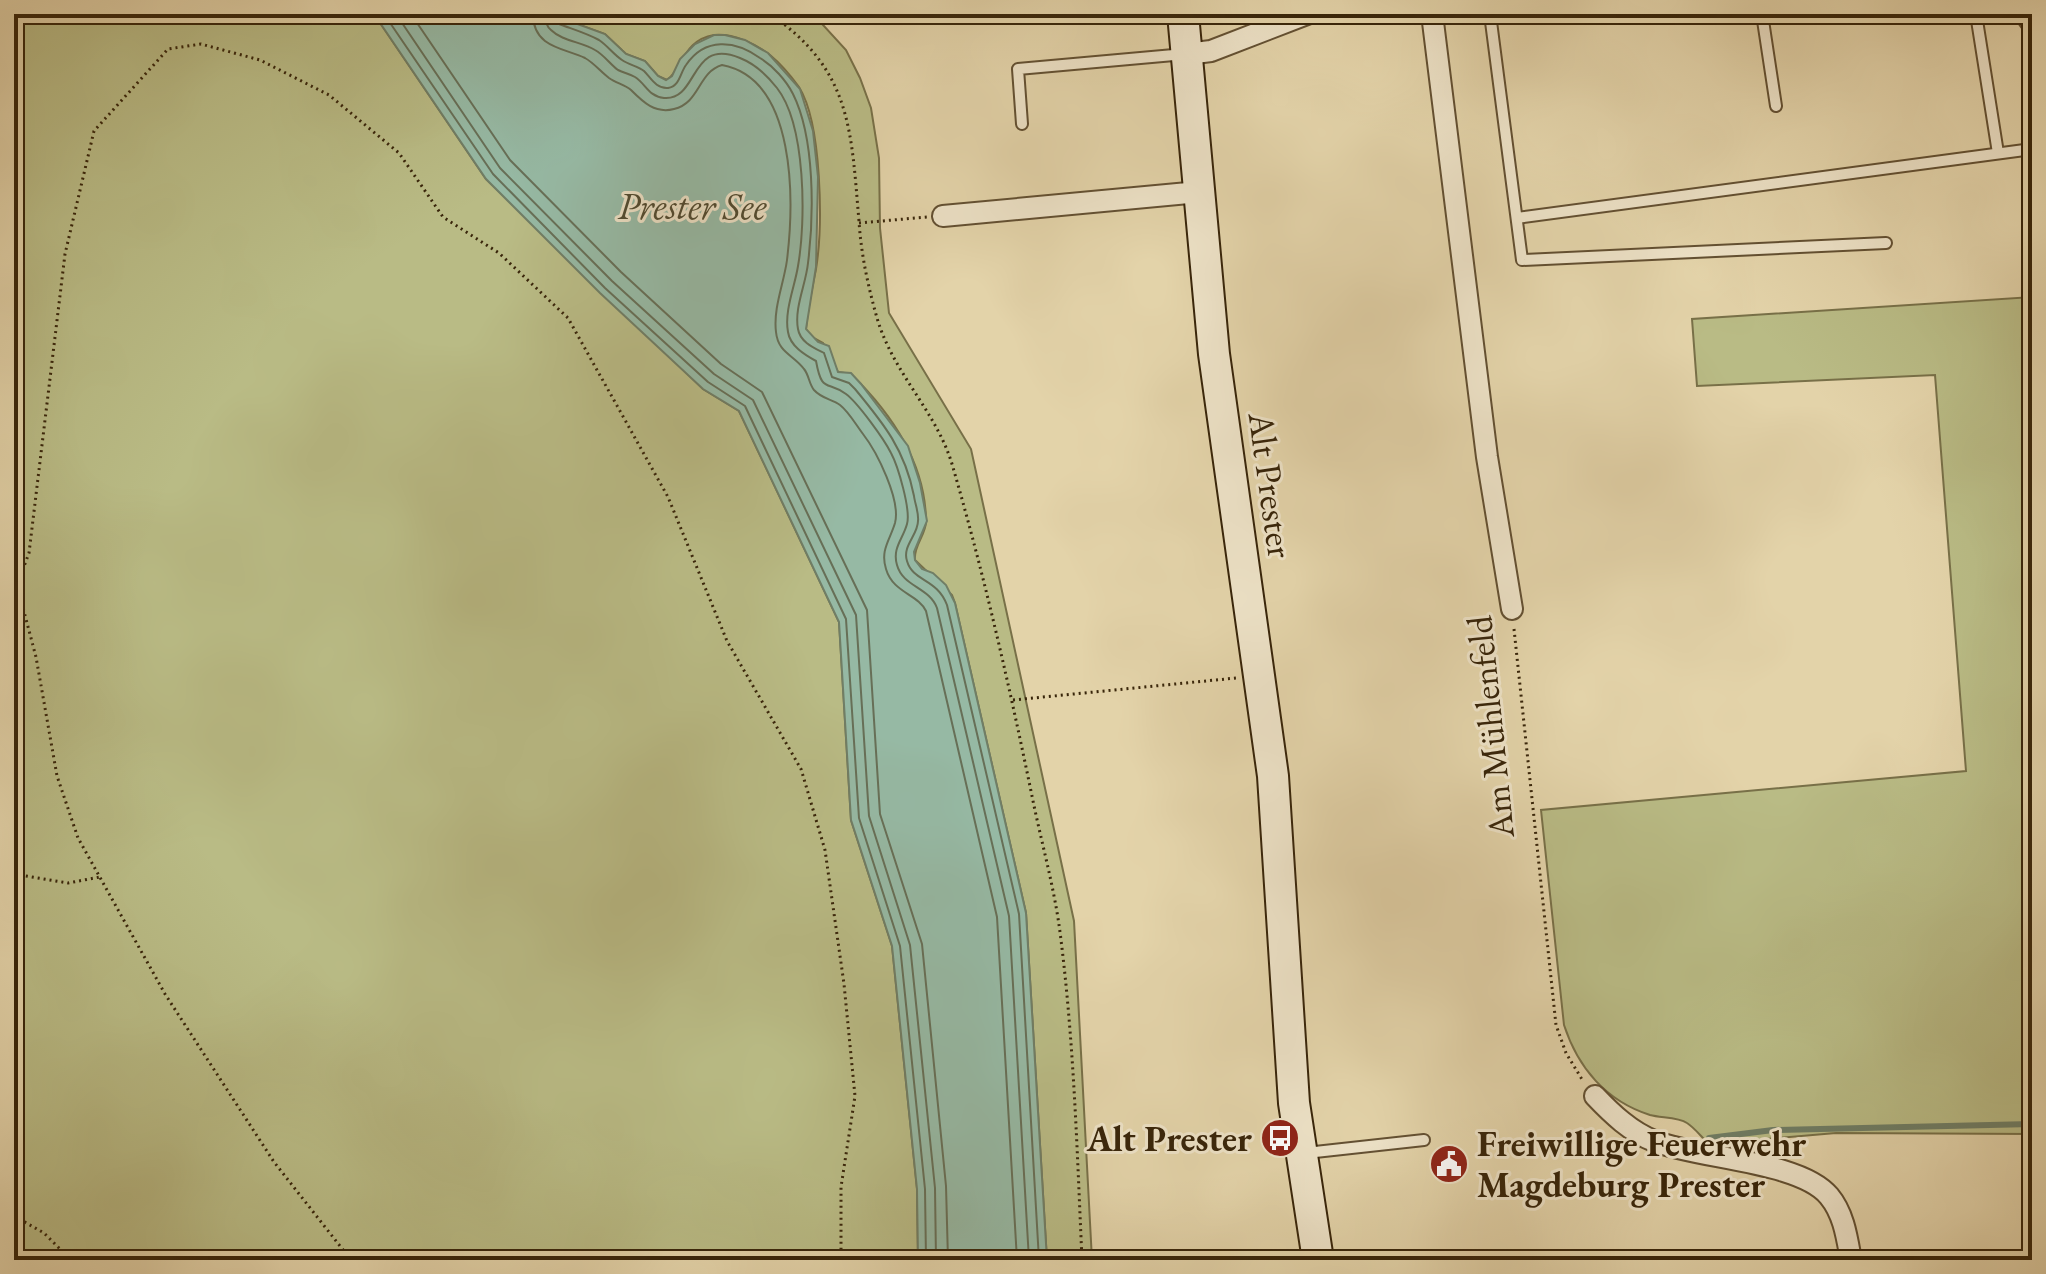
<svg xmlns="http://www.w3.org/2000/svg" width="2046" height="1274" font-family="'EB Garamond',serif">
<style>
.green{fill:#b9bb85;stroke:#787048;stroke-width:2}
.water{fill:#96b9a4;stroke:#707e66;stroke-width:2}
.lines{fill:none;stroke-linecap:round;stroke-linejoin:round}
.shore{stroke:#676f57;stroke-width:2}
.stream{stroke:#707e66;stroke-width:6}
.service-casing{stroke:#635032;stroke-width:14}
.minor-casing{stroke:#635032;stroke-width:24}
.secondary-casing{stroke:#38250a;stroke-width:34}
.path{stroke:#38250a;stroke-width:3;stroke-dasharray:2 4;stroke-linecap:butt}
.service{stroke:#ede2c7;stroke-width:10}
.minor{stroke:#ede2c7;stroke-width:20}
.secondary{stroke:#ede2c7;stroke-width:30}
.labels{text-anchor:middle;dominant-baseline:central;stroke-width:6;stroke-linejoin:round;paint-order:stroke}
.street-label{font-size:36px;fill:#38250a;stroke:#ede2c7}
.poi-label{font-size:36px;font-weight:bold;fill:#38250a;stroke:#ede2c7;text-anchor:end}
.water-label{font-size:38px;font-style:italic;fill:#504a30;stroke:#ede2c7}
</style>
<rect width="100%" height="100%" fill="#e3d3a9"/>
<filter id="stains"><feTurbulence type="fractalNoise" baseFrequency=".0025" numOctaves="4"/><feColorMatrix values="0 0 0 0 .2 0 0 0 0 .09 0 0 0 0 .02 0 0 0 .5 -.17"/></filter>
<radialGradient id="worn" r=".72"><stop offset=".6" stop-color="#630" stop-opacity="0"/><stop offset="1" stop-color="#630" stop-opacity=".3"/></radialGradient>
<g class="green">
<path d="M14,14H374L486,179L703,389L739,411L839,622L851,820L892,946L917,1189L918,1260H14Z"/>
<path d="M550,14H813L846,50L860,78L871,108L879,158L880,228L889,313L971,449L1074,921L1092,1260H1047L1026,913L955,603L952,595L915,560C913,546 927,534 926,520C925,462 890,412 851,374L838,372L823,343L810,336L806,329C808,308 812,289 816,269C823,226 822,124 799,87C791,76 781,64 770,55C756,44 733,33 714,35C683,40 683,69 667,80L658,76L645,61L626,54L605,34Z"/>
<path d="M2032,297V1134L1836,1133L1709,1144C1702,1138 1695,1128 1687,1123C1678,1117 1661,1118 1650,1115C1606,1101 1578,1068 1564,1025L1541,810L1966,771L1935,375L1697,386L1692,319Z"/>
</g>
<path class="water" d="M374,14H550L605,34L626,54L645,61L658,76L666,80L672,76L680,59L695,44L714,35H725L745,40L768,53L800,89L813,131L818,177L816,267L806,329L818,342L829,346L838,372L851,373L861,384L908,446L920,483L927,521L914,552L915,560L922,569L933,573L946,585L955,603L1026,913L1047,1260H918L917,1189L892,946L851,820L839,622L739,411L703,389L600,293L486,179Z"/>
<g class="lines">
<g class="shore">
<path d="M384,14L493,174L605,288L708,382L745,406L846,619L859,818L900,946L925,1189L926,1260"/>
<path d="M396,14L500,168L612,281L714,374L753,400L856,615L869,816L910,945L935,1188L936,1260"/>
<path d="M411,14L510,160L621,272L721,364L762,392L867,610L880,814L922,944L946,1186L948,1260"/>
<path d="M533,14C533,25 536,34 545,41C557,50 573,52 585,58C594,63 601,72 609,78C616,83 625,85 631,90C643,102 655,114 674,109C700,103 698,72 722,65C797,79 794,202 787,260C784,283 773,308 776,332C778,353 794,355 804,369C809,375 809,384 814,390C822,399 832,399 840,405C849,412 856,425 863,434C877,452 901,500 895,523C890,540 880,550 886,569C893,593 918,594 926,611L997,917L1017,1260"/>
<path d="M545,14C545,20 546,26 551,30C562,41 582,42 595,50C604,55 610,64 618,70C624,73 630,74 635,77C646,84 648,96 664,98C699,101 689,37 740,58C755,64 767,75 777,88C806,125 806,221 798,266C795,286 784,311 788,332C790,346 805,355 816,361C822,394 827,380 846,394C858,403 884,439 891,453C898,466 911,510 907,524C903,539 892,548 897,565C903,587 929,587 937,608L1009,916L1029,1260"/>
<path d="M555,14L559,24C572,29 586,33 599,40C608,46 613,54 622,60C629,65 638,66 644,71C651,78 656,89 668,88C680,86 680,73 686,65C705,37 735,40 760,58C773,66 786,80 793,94C815,138 814,215 808,263C806,284 794,308 798,329C800,342 814,348 824,353L832,377L849,383L855,389C884,424 905,450 914,496C915,504 919,513 918,521C918,535 902,546 907,561C913,582 937,578 947,605L1019,914L1039,1260"/>
</g>
<path class="stream" d="M1709,1138L1773,1130L2032,1124"/>
<g class="service-casing">
<g id="service">
<path d="M1490,14L1522,260L1886,243"/>
<path d="M1762,14L1776,106"/>
<path d="M1976,14L1998,153"/>
<path d="M2019,14L2030,29L2032,39"/>
<path d="M1022,124L1018,69L1185,54"/>
<path d="M1517,218L2032,149"/>
<path d="M1306,1153L1424,1140"/>
</g>
</g>
<g class="minor-casing">
<g id="minor">
<path d="M1432,14L1487,457L1512,609"/>
<path d="M1187,54L1211,51L1307,14"/>
<path d="M943,216L1199,192"/>
<path d="M1595,1096C1612,1114 1631,1132 1654,1141C1700,1159 1800,1161 1829,1196C1844,1214 1847,1238 1851,1260"/>
</g>
</g>
<g class="secondary-casing">
<path id="secondary" d="M1183,14L1214,354L1273,776L1294,1103L1318,1260"/>
</g>
<g class="path">
<path d="M770,14C852,70 851,131 859,221C861,254 868,286 877,318C893,373 936,411 952,464C984,574 1009,684 1032,796C1041,841 1054,886 1060,932C1074,1041 1077,1150 1082,1260"/>
<path d="M859,223L927,217"/>
<path d="M1514,629L1556,1025L1566,1053L1583,1081"/>
<path d="M1013,700L1236,678"/>
<path d="M14,874L68,883L100,877"/>
<path d="M14,1216L44,1233L71,1260"/>
<path d="M351,1260L274,1162L165,994L78,838L57,776L36,657L17,585L29,553L65,254L94,131L168,49L201,44L260,60L329,95L399,153L443,217L499,253L568,318L668,497L727,641L801,769L825,850L844,984L855,1096L841,1187V1260"/>
</g>
<use href="#service" class="service"/>
<use href="#minor" class="minor"/>
<use href="#secondary" class="secondary"/>
</g>
<defs>
<g id="bus-disc" transform="scale(2)"><circle r="9.5" fill="#8f2418" stroke="#ede2c7"/><path d="M-5-6H5V4H4V6H2V4H-2V6H-4V4H-5ZM-3.5-4V0h7V-4ZM-3.5 1.2v1.5H-2V1.2ZM2 1.2v1.5H3.5V1.2Z" fill="#fff"/></g>
<g id="civic-disc" transform="scale(2)"><circle r="9.5" fill="#8f2418" stroke="#ede2c7"/><path d="M-.6-6.5H3V-4.5H.6V-3L4-1V1h2V6H-6V1h2V-1L-.6-3ZM-1.2 2.5V6h2.4V2.5Z" fill="#fff"/></g>
</defs>
<g fill-rule="evenodd">
<use href="#bus-disc" x="1280" y="1138"/>
<use href="#civic-disc" x="1449" y="1164"/>
</g>
<g class="labels">
<g class="street-label">
<text transform="translate(1271 485) rotate(82)">Alt Prester</text>
<text transform="translate(1490 727) rotate(-96)">Am Mühlenfeld</text>
</g>
<g class="poi-label">
<text x="1252" y="1138">Alt Prester</text>
<text x="1477" y="1143" text-anchor="start">Freiwillige Feuerwehr<tspan x="1477" dy="41">Magdeburg Prester</tspan></text>
</g>
<g class="water-label">
<text x="692" y="205">Prester See</text>
</g>
</g>
<rect width="2046" height="1274" fill="none" stroke="#e3d3a9" stroke-width="48"/>
<rect x="16" y="16" width="2014" height="1242" fill="none" stroke="#38250a" stroke-width="4"/>
<rect x="24" y="24" width="1998" height="1226" fill="none" stroke="#38250a" stroke-width="2"/>
<rect width="100%" height="100%" filter="url(#stains)"/>
<rect width="100%" height="100%" fill="url(#worn)"/>
</svg>
